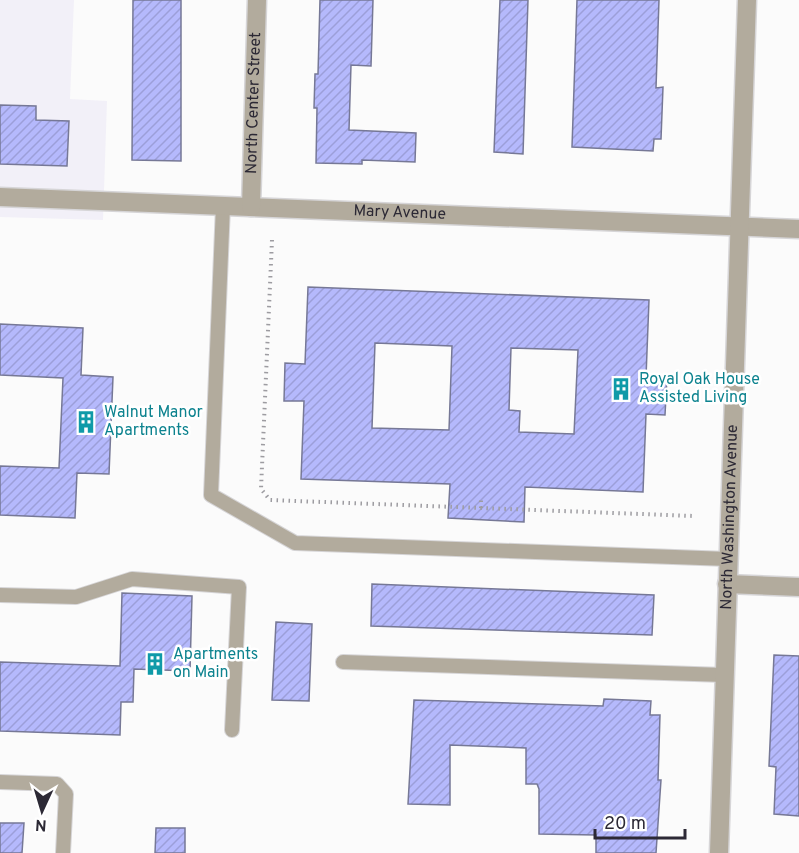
<svg xmlns="http://www.w3.org/2000/svg" width="799" height="853" font-family="Overpass,sans-serif">
<style>
.built{fill:#f2f0f8}
.building{fill:url(#building-hatch);stroke:#767896;stroke-width:1.5;fill-rule:evenodd}
.lines{fill:none;stroke-linecap:round;stroke-linejoin:round}
.lane-casing{stroke:#d6d5d7;stroke-width:16}
.street-casing{stroke:#d6d5d7;stroke-width:21}
.path{stroke:#9d9ca1;stroke-width:4;stroke-dasharray:1.5 4.5;stroke-linecap:butt}
.lane{stroke:#b2ab9d;stroke-width:14}
.street{stroke:#b2ab9d;stroke-width:18}
.labels{text-anchor:middle;dominant-baseline:central;stroke-width:5;stroke-linejoin:round;paint-order:stroke}
.street-label{font-size:16px;fill:#2c2935;stroke:#fff}
.culture-label{font-size:16px;fill:#0d838f;stroke:#fff;text-anchor:start}
</style>
<defs>
<pattern id="building-hatch" width="6" height="6" patternUnits="userSpaceOnUse" patternTransform="scale(1.5)"><rect width="6" height="6" fill="#b5b9fc"/><path d="M-1 1l2-2M0 6l6-6M5 7l2-2" fill="none" stroke="#9c9fd9"/></pattern>
</defs>
<rect width="100%" height="100%" fill="#fbfbfb"/>
<path class="built" d="M0,0H74L70,99L107,101L103,220L0,217Z"/>
<g class="building">
<path d="M133,0H181V161L132,160Z"/>
<path d="M320,0H373L371,66L351,65L349,130L416,133L415,162L362,160V164L316,163L317,108H314L315,74H318Z"/>
<path d="M500,0H528L523,154L494,152Z"/>
<path d="M577,0H659L656,88L663,87L661,139H654L653,151L572,147Z"/>
<path d="M0,105L36,106V120L69,121L67,166L0,164Z"/>
<path d="M308,287L649,300L646,377L667,378L665,415L646,414L643,492L525,487L524,522L448,518L450,484L301,479L304,401H284L285,363L305,364ZM375,343L452,346L449,430L372,428ZM511,348L578,350L574,434L519,432L520,411L509,410Z"/>
<path d="M0,324L83,328L81,375L113,377L109,474L77,473L75,518L0,515V466L59,468L63,378L0,375Z"/>
<path d="M372,584L654,595L652,635L371,626Z"/>
<path d="M122,593L192,596L190,671L134,669L133,702H121L120,735L0,731V662L120,666Z"/>
<path d="M276,622L312,624L309,701L272,700Z"/>
<path d="M774,655L799,656V816L774,814L776,767L769,766Z"/>
<path d="M604,699L651,701L650,715H660L658,780H661L656,853H596V835L539,834V789L537,784H526V748L450,745V805L408,804L414,700L603,706Z"/>
<path d="M0,823H24L22,853H0Z"/>
<path d="M156,828H185V853H155Z"/>
</g>
<g class="lines">
<g class="lane-casing">
<g id="lane">
<path d="M223,206L211,495L295,543L728,559"/>
<path d="M0,595L76,597L132,579L239,587L232,730"/>
<path d="M343,662L724,675"/>
<path d="M0,782L57,784L66,794L63,853"/>
</g>
</g>
<g class="street-casing">
<g id="street">
<path id="s1" d="M0,197L799,229"/>
<path id="s2" d="M251,207L257,0"/>
<path d="M727,584L799,587"/>
<path id="s3" d="M719,853L747,0"/>
</g>
</g>
<g class="path">
<path d="M272,240L261,489L270,500L694,516"/>
<path d="M481,508V499"/>
</g>
<use href="#lane" class="lane"/>
<use href="#street" class="street"/>
</g>
<defs>
<g id="building-bare" transform="scale(1.8)"><path d="M-4-6H4V6H1V3H-1V6H-4ZM-2.5-4.3h1.7v1.8h-1.7ZM.8-4.3h1.7v1.8H.8ZM-2.5-1h1.7V.8h-1.7ZM.8-1h1.7V.8H.8Z" fill="#0f9aa8" stroke="#fff" stroke-width="2.5" paint-order="stroke"/></g>
</defs>
<g fill-rule="evenodd">
<use href="#building-bare" x="621" y="389"/>
<use href="#building-bare" x="86" y="422"/>
<use href="#building-bare" x="155" y="664"/>
</g>
<g class="labels">
<g class="street-label">
<text stroke="none"><textPath href="#s2" startOffset="104">North Center Street</textPath></text>
<text stroke="none"><textPath href="#s1" startOffset="400">Mary Avenue</textPath></text>
<text stroke="none"><textPath href="#s3" startOffset="336">North Washington Avenue</textPath></text>
</g>
<g class="culture-label">
<text x="639" y="380">Royal Oak House<tspan x="639" dy="18">Assisted Living</tspan></text>
<text x="104" y="413">Walnut Manor<tspan x="104" dy="18">Apartments</tspan></text>
<text x="173" y="655">Apartments<tspan x="173" dy="18">on Main</tspan></text>
</g>
</g>
<g transform="translate(42 811) rotate(184)" stroke="#ffffff" stroke-width="4.5" paint-order="stroke">
<path d="M0-4.5L10 22L0 15L-10 22Z" fill="#2c2935"/>
<text y="-9" font-size="16" font-weight="bold" text-anchor="middle" fill="#2c2935">N</text>
</g>
<path d="M595 829v9h90v-9" fill="none" stroke="#2c2935" stroke-width="3"/>
<text x="604" y="829" font-size="18" fill="#2c2935" stroke="#ffffff" stroke-width="4.5" paint-order="stroke">20 m</text>
</svg>
